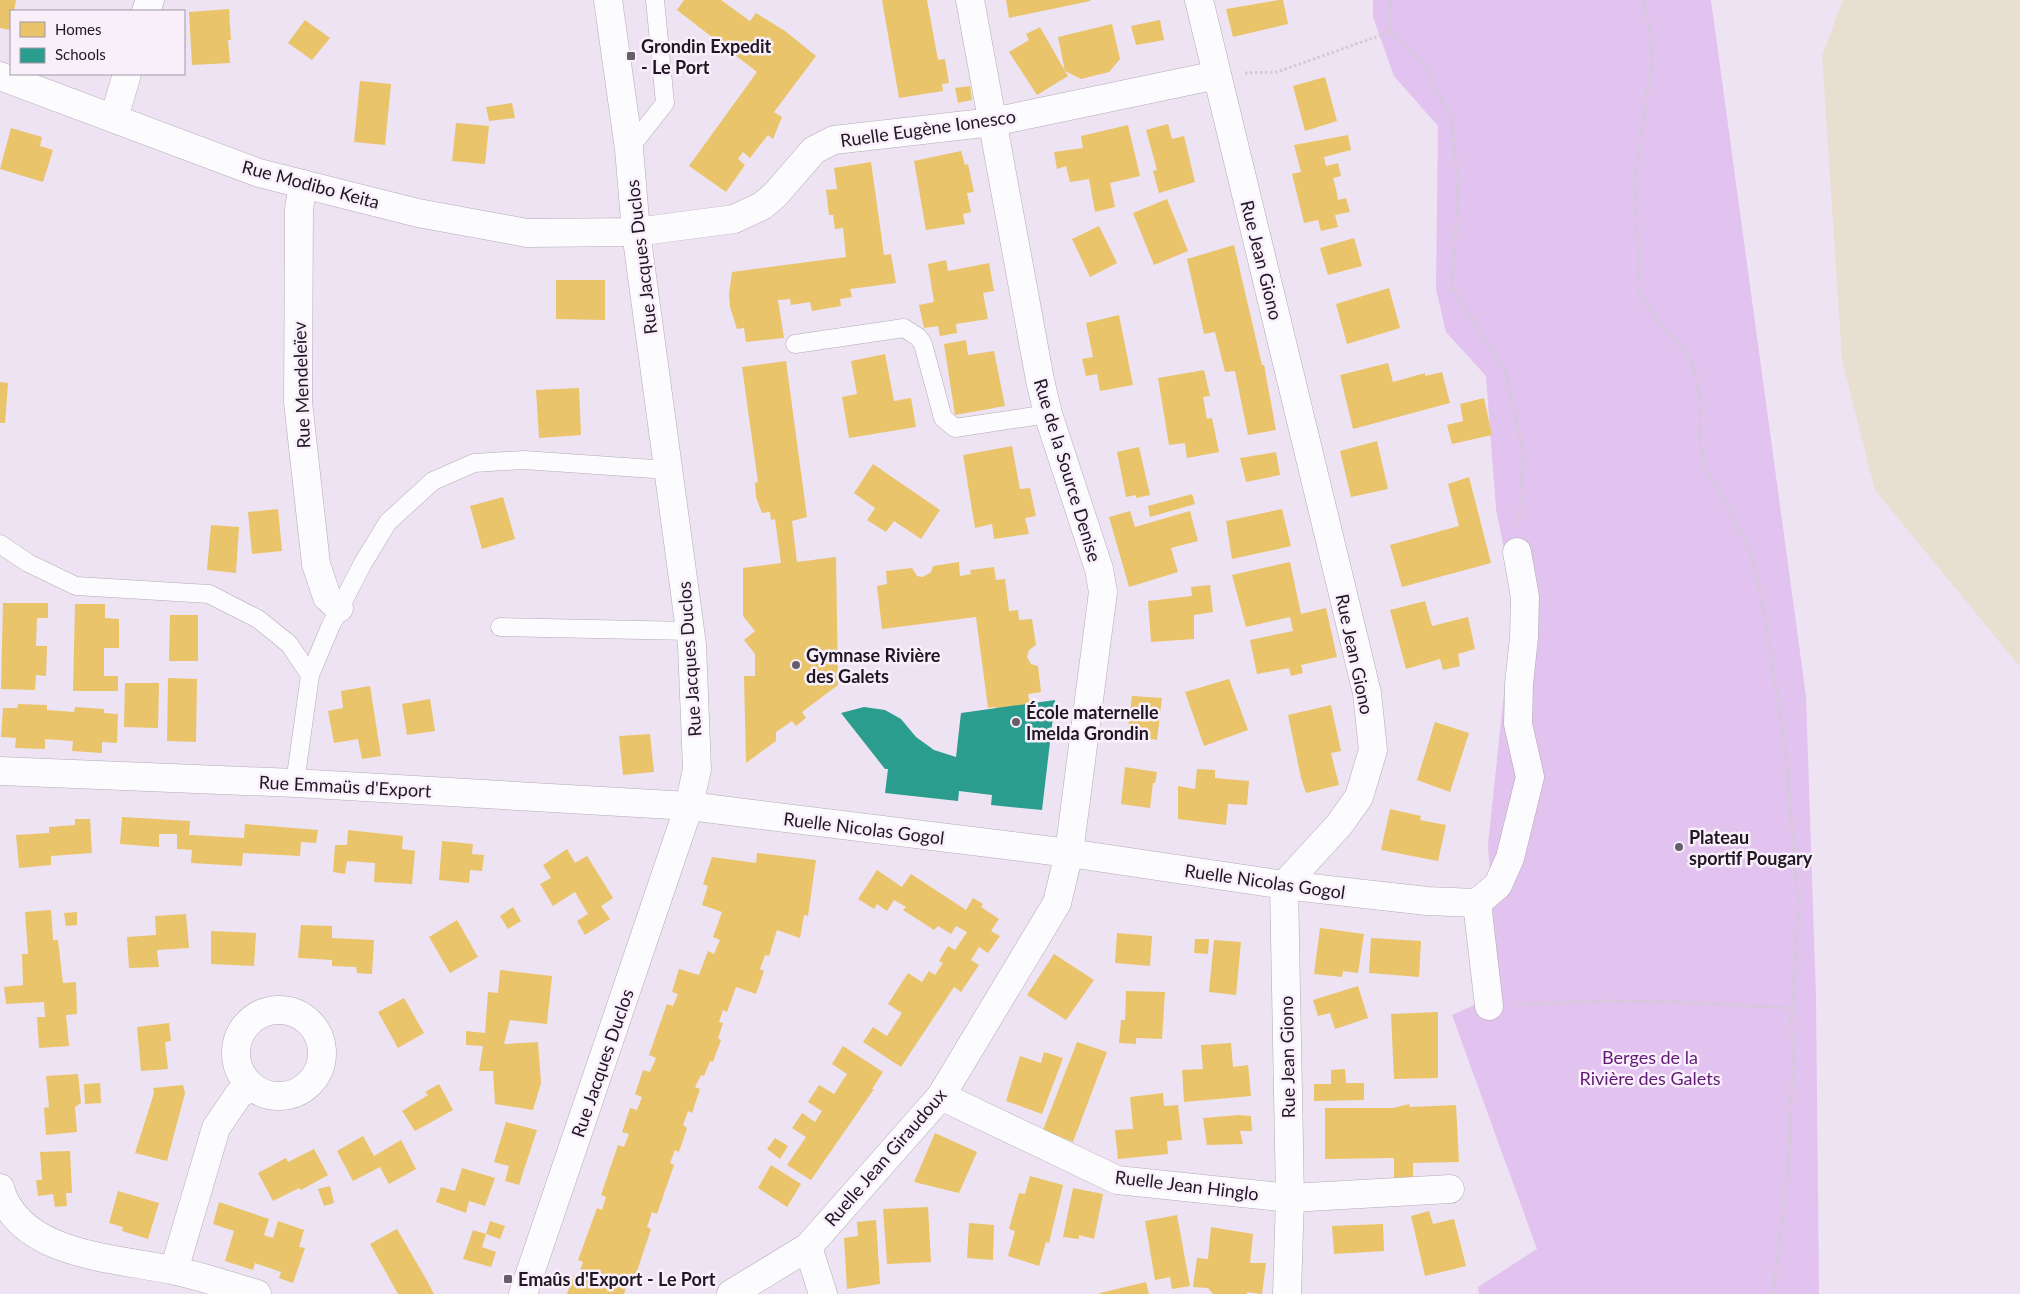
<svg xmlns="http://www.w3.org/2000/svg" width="2020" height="1294" font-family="Lato,sans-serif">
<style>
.green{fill:#e2c2ee}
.sand{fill:#e9dfd1}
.homes{fill:#e9c46a}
.schools{fill:#2a9d8f}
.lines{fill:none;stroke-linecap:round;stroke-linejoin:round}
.service-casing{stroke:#b3aab6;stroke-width:19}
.minor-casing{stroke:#b3aab6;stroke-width:29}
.tertiary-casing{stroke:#b3aab6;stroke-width:29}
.path{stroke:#d0cdd1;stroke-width:3;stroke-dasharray:2.5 2.5;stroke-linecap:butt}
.service{stroke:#fcfbfd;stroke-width:18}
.minor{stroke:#fcfbfd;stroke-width:28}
.tertiary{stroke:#fcfbfd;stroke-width:28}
.poi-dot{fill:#675e6b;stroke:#f8effb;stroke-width:2}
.labels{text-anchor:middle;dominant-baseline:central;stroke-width:5;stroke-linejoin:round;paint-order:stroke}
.poi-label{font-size:18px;font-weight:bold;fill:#1f1722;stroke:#f8effb;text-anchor:start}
.street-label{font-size:18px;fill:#1f1722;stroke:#f8effb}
.park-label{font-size:18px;fill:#601975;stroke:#f8effb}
</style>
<rect width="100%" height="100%" fill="#eee3f3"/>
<path class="green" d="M1373,0H1711L1806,696L1816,998L1819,1294H1479L1478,1287L1537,1249L1452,1015L1499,994L1488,845L1514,597L1496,509L1486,376L1446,332L1436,289L1438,126L1394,76L1373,17Z"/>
<path class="sand" d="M1843,0H2020V667L1875,490L1842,360L1822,56Z"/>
<g class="homes">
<path d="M0,0H16L14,11H11V30L0,28Z"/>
<path d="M684,0H721L750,21L756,13L785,31L816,56L774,112L782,117L773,139L768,135L750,158L743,152L738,159L745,165L726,192L689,166L757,72L677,10Z"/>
<path d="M882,0H927L938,60L945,59L949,83L942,84L943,91L899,98Z"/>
<path d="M1006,0H1090V1L1009,18Z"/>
<path d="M1279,0H1283L1288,24L1233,37L1226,9Z"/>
<path d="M229,9L231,40H228L230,63L192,65L189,12Z"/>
<path d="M305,20L330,38L312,60L288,43Z"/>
<path d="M1160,20L1164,40L1136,45L1131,26Z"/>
<path d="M1112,24L1120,59L1109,72L1081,79L1065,71L1068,76L1037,95L1009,52L1029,40L1026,34L1040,27L1065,71L1058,37Z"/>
<path d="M1325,77L1337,121L1305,131L1293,86Z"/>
<path d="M360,81L391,84L385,145L354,142Z"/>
<path d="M970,86L972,100L958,103L955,88Z"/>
<path d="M512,103L515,118L489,121L486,107Z"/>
<path d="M456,123L489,126L485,164L452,161Z"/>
<path d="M1168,124L1172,139L1184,136L1195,182L1159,193L1153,171L1157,170L1146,130Z"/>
<path d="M1128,125L1140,176L1110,183L1115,207L1095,212L1089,179L1070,182L1066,166L1057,169L1054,152L1083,148L1081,136Z"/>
<path d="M11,128L42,137L40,146L53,150L43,182L0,169Z"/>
<path d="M1348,135L1351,150L1324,157L1326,166L1338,163L1341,176L1333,178L1336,189L1338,200L1346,198L1350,212L1335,215L1338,227L1321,231L1318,220L1304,223L1292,174L1301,172L1294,145Z"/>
<path d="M961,151L965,165L968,164L974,192L967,193L971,212L963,214L965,224L926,230L914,161Z"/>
<path d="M871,162L884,255L891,254L896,283L850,289L852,297L840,299L841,306L812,311L810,302L791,305L790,299L778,300L784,338L746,342L744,328L737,329L730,307L729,293L732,272L846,257L843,228L835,229L833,215H829L826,190L837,189L834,168Z"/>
<path d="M1167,199L1188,251L1154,265L1133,213Z"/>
<path d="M1099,226L1117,263L1090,277L1072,239Z"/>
<path d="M1354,238L1362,266L1328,275L1320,248Z"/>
<path d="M1234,245L1262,365H1264L1276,430L1248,435L1235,371L1225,372L1215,332L1204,334L1187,259Z"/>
<path d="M946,260L948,271L989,263L994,291L983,293L988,319L956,324L957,333L940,336L938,326L924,328L919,305L934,302L928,264Z"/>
<path d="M556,280H605V320L556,319Z"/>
<path d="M1389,288L1400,328L1347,344L1336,304Z"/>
<path d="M1119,315L1133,385L1100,391L1097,374L1086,376L1082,359L1093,357L1086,323Z"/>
<path d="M966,340L968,355L994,351L1005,406L955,415L944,344Z"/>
<path d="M885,354L894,401L911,398L916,427L849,438L842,397L857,394L851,361Z"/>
<path d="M786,361L807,517L792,521L797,562L836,557L838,685L802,712L806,718L796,726L792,721L776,732V741L746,763L744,676H755V654L744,640L755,631L743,616V568L781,563L775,519L771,520L770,512L762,513L756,497L755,483L758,482L742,367Z"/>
<path d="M1388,363L1393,382L1425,373V376L1442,372L1450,403L1353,429L1340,375Z"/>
<path d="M1204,370L1210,396L1203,397L1207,419L1212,418L1219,452L1187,458L1185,443L1169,445L1158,378Z"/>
<path d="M0,382L8,383L5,423H0Z"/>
<path d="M579,388L581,435L539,438L536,390Z"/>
<path d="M1484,398L1492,435L1452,444L1447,425L1463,421L1460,404Z"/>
<path d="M1377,441L1388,489L1351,497L1340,451Z"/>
<path d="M1012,446L1020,489L1030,488L1036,516L1025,518L1029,534L994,539L992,524L975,528L963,455Z"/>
<path d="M1139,447L1150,495L1136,498V495L1126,497L1117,452Z"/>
<path d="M1276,452L1280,475L1246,482L1240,458Z"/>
<path d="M873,464L940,510L921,539L894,521L886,532L867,520L875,508L854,493Z"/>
<path d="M1469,477L1491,563L1402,587L1390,545L1459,526L1448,484Z"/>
<path d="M1192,494L1195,504L1150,517L1148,506Z"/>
<path d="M503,497L515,539L482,549L470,506Z"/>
<path d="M278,509L282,551L252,554L248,512Z"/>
<path d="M1282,509L1291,546L1232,559L1226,521Z"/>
<path d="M1130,511L1135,527L1190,511L1198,541L1171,548L1178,572L1129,587L1109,517Z"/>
<path d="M211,525L239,527L236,573L207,570Z"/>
<path d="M959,562L960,576L971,574L970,570L994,567L996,580L1005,579L1009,611L1018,610L1019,620L1032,619L1036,645L1029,650L1027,657L1031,664L1038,666L1041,692L1028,694L1030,704L996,709L995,707L988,708L976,617L882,629L877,586L887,584L886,571L912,568L917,576L923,577L931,572L933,566Z"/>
<path d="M1290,562L1301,614L1326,608L1337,657L1301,665L1303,673L1291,676L1289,668L1257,674L1250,640L1293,631L1290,617L1246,627L1232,575Z"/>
<path d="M1210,585L1213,612L1194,615V639L1151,642L1148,601L1192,596L1191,587Z"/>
<path d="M1425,601L1432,626L1468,617L1475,649L1458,654L1460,666L1443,670L1440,659L1406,669L1390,610Z"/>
<path d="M3,603H48V618H37L36,646H47L46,676L36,675L35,690L1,689Z"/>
<path d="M75,604H105V618L119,619V648H104V676H118V691H73Z"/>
<path d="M170,615H198V661H169Z"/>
<path d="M168,678L197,679L196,742L167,741Z"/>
<path d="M1229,679L1248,730L1204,746L1185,692Z"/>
<path d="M125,683H159L158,728L124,727Z"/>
<path d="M370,686L381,756L362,759L358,739L334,743L328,711L343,708L341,691Z"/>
<path d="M1132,696L1162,698L1157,740L1127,735Z"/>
<path d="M430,699L435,731L407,735L402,704Z"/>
<path d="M18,704L47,705V710L61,711L74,712L75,707L104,709V713L118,714L117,743L102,742V753L72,751L73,741L45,739V749L15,748L16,738L1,737L3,708H17Z"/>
<path d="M1331,705L1341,751L1331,753L1339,785L1306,793L1301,778L1288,715Z"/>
<path d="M1435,722L1469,733L1450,792L1417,780Z"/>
<path d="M650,734L654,772L623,775L619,736Z"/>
<path d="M1125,767L1157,772L1155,783H1153L1150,808L1121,804Z"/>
<path d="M1197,769L1215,770V778L1249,781L1247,805L1228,804L1226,825L1178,819V786L1195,789Z"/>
<path d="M1390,809L1421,816L1420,820L1446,825L1438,861L1381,850Z"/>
<path d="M122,817L190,821L189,835H192L244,838L245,824L318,830L316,843L301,842L300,856L243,853L242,866L191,863L192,850L177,849V834H159V847L120,844Z"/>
<path d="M75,819H90L92,853L51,856V865L19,868L16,835L49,833V827L75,825Z"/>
<path d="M348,830L403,836L402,849L415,851L412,884L374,882L375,863L347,861L345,874L333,872L335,845H347Z"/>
<path d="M442,841L473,844L472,854L484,855L482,871L470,870L469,883L439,880Z"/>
<path d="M567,849L575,863L587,856L613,898L601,906L610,919L585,935L577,921L588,914L575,892L553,906L540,884L551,878L543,865Z"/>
<path d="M757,853L816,860L808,916L804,915L800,938L777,930L769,956L765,955L760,969L764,971L756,994L736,987L727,1012L723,1010L719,1022L723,1023L718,1038L721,1040L713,1062L710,1061L704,1076L701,1075L695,1087L700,1089L692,1113L688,1111L683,1125L687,1128L679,1152L675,1150L670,1163L674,1165L657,1214L652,1212L647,1227L651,1229L634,1280L629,1278L624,1294H567L574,1275L578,1277L583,1262L578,1260L597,1208L602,1210L606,1197L601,1195L618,1145L624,1147L629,1134L622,1132L630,1108L637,1110L642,1097L635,1094L643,1070L650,1072L656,1058L649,1055L667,1004L673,1006L678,994L672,992L679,969L699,975L708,951L714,954L720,940L713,937L722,912L702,905L708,886L703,884L712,857L756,863Z"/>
<path d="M877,870L902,887L911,874L966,910L973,898L983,904L981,907L999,919L991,931L1000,936L988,953L979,947L971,960L979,965L961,992L954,987L901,1067L863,1042L873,1027L887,1036L902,1013L888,1004L908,973L922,982L929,971L935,975L943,963L939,961L948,946L955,950L967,932L956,926L951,934L938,926L934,930L903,910L906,907L894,900L887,911L877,904L874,909L858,899Z"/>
<path d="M513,907L521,921L508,929L500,916Z"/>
<path d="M51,910L53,940H58L63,983L76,982L77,1014L66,1015L69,1046L39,1048L37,1017H45L44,1002L6,1004L4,987L23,985L22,954H28L25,912Z"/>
<path d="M77,912V925L66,926L64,913Z"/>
<path d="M186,914L189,948L157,950L159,967L129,968L127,937L156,935L155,916Z"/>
<path d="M457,920L478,957L450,973L429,937Z"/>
<path d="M301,925L332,926V938L374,940L372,974L357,973L356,967L332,966V960L298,958Z"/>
<path d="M1320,928L1364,934L1358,973L1343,971L1342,977L1314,974Z"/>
<path d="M211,931L256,933L254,966L211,964Z"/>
<path d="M1117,933L1152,936L1150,966L1115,963Z"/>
<path d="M1371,938L1421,941L1419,977L1369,973Z"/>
<path d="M1195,939H1209L1208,954L1194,953Z"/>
<path d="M1214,940L1241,942L1236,995L1209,992Z"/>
<path d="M1054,954L1094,980L1066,1020L1027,995Z"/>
<path d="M500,970L552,976L547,1024L510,1020L504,1044L538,1042L541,1083L533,1110L495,1104L493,1071H479L483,1046L466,1045V1031L485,1033L488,992L498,993Z"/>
<path d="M1358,986L1368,1018L1335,1029L1330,1013L1318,1016L1313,1000Z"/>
<path d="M1126,991L1165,992L1162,1039L1136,1038V1044L1119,1043L1121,1020H1125Z"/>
<path d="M404,998L424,1033L398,1048L378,1012Z"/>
<path d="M1438,1012V1078L1394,1079L1391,1014Z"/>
<path d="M169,1023L171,1041L165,1042L168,1069L141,1071L137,1027Z"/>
<path d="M1077,1042L1107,1052L1073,1142L1043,1130Z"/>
<path d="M1231,1043L1233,1067L1248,1065L1251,1096L1184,1102L1182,1070L1203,1069L1201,1045Z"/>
<path d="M843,1046L883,1072L872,1089H874L811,1180L787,1165L806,1137L792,1128L802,1113L815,1122L822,1111L808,1102L819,1085L834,1094L847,1074L832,1064Z"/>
<path d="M1044,1052L1063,1058L1042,1114L1006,1101L1020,1056L1041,1063Z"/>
<path d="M1345,1069L1346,1083H1364V1100L1314,1101V1084H1331V1070Z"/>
<path d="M78,1074L81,1103L75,1107L77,1132L46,1135L44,1108L49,1107L46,1076Z"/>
<path d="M100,1083L101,1103L85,1104L84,1084Z"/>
<path d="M439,1084L453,1110L415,1131L402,1111L428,1095L425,1092Z"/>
<path d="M183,1085L185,1093L167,1161L135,1153L154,1093L153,1088Z"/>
<path d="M1163,1093L1164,1106L1178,1105L1182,1140L1167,1141L1168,1154L1118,1159L1115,1130L1133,1129L1130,1097Z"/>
<path d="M1409,1104L1410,1107L1456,1105L1459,1162L1413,1163V1178H1394V1158L1325,1159V1108H1393Z"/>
<path d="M1239,1115L1251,1116L1252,1131H1240L1243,1144L1207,1145L1203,1118Z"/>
<path d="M506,1122L537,1130L519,1185L505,1181L509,1166L494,1162Z"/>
<path d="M935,1133L977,1152L959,1193L914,1182Z"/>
<path d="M363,1136L374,1156L401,1140L416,1169L389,1184L380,1167L353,1181L337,1151Z"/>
<path d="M775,1138L788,1146L780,1159L767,1149Z"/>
<path d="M314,1149L328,1175L301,1190L299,1188L273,1201L258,1173L286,1158L288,1162Z"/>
<path d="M70,1151L72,1193H66L67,1206L55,1207L53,1194L38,1196L36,1180H42L40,1152Z"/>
<path d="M771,1165L801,1184L787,1207L758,1188Z"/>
<path d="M462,1168L495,1178L485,1206L469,1201L466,1213L436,1202L441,1187L455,1191Z"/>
<path d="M1030,1176L1063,1185L1049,1243L1046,1242L1039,1266L1008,1256L1015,1231L1009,1229L1019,1193L1025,1194Z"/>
<path d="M330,1186L334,1203L324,1206L318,1189Z"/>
<path d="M1073,1188L1103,1194L1094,1239L1079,1235V1239L1063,1237Z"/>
<path d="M118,1191L159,1203L148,1239L122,1231L123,1227L109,1223Z"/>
<path d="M219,1202L269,1219L264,1235L273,1238L278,1221L304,1230L299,1247L305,1248L293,1283L279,1278L281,1272L255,1263L253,1270L225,1261L234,1231L213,1224Z"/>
<path d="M928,1207L931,1262L887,1264L883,1209Z"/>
<path d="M1429,1211L1433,1224L1454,1219L1466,1266L1425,1276L1411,1216Z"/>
<path d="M1177,1215L1190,1286L1172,1289L1170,1277L1155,1280L1145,1221Z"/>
<path d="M876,1220L880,1284L847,1289L844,1238L858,1236L857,1222Z"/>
<path d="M490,1221L505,1226L500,1239L486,1234Z"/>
<path d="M969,1223L994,1225L993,1260L967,1258Z"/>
<path d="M1383,1224L1384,1251L1334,1254L1332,1226Z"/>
<path d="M1211,1227L1253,1234L1250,1263H1266L1262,1294L1247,1292V1294H1213L1208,1288L1193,1287L1197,1258L1208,1259Z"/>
<path d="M397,1229L426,1279L434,1294H398L370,1244Z"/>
<path d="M473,1230L486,1234L482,1247L496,1252L491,1267L463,1259Z"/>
<path d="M1146,1282L1149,1294H1100V1293Z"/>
</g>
<path class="schools" d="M1055,700L1042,810L991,805L992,795L959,791L958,801L885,793L888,769H885L841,713L864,707L885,710L901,719L916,737L934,750L956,757L961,713Z"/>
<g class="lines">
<g class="service-casing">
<g id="service">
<path d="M629,149L665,103L655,0"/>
<path d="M795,344L904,328L918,337L923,344L943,418L955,428L1048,414"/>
<path d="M0,544L28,563L76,586L209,594L258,619L289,644L310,675"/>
<path d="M500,627L690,631"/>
<path d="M295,783L310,675L331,625L363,563L388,522L433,481L474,463L524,460L668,470"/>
</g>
</g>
<g class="minor-casing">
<g id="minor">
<path d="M1199,0L1367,693L1373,750L1359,797L1339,825L1284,885L1290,1198L1287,1294"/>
<path d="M146,11L150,0"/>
<path d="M0,76L259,173L418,213L527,233L636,232L734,219L762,206L775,195L814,150L834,140L993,122L1217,75"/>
<path d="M114,118L127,74"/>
<path d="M303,184L299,209L298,402L316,564L327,597L339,608"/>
<path d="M0,771L295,783L689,806L1069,853L1284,885L1427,901L1477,903L1498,885L1510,858L1530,777L1518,724L1519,684L1524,637L1525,597L1517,552"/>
<path d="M1477,903L1489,1006"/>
<circle cx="279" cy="1053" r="43"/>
<path d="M941,1096L1117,1180L1290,1198L1450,1189"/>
<path d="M0,1188C19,1256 115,1258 172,1270C201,1276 229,1286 257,1294"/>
<path d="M808,1247L823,1294"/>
<path d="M174,1270L216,1128L239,1094L252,1087"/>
<path d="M731,1294L808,1247L941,1096L1057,903L1069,853L1103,592L1099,569L1048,414L1040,380L970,0"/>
</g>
</g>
<g class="tertiary-casing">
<path id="tertiary" d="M523,1294L689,806L697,769L692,645L636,232L629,149L608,0"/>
</g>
<g class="path">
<path d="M1390,0V32L1422,62L1452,120L1458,194L1452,287L1505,371L1523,450L1519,524"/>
<path d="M1643,0L1650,33L1652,60L1635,179L1637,237L1640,248L1638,274L1639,293L1658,322L1676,340L1692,362L1696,376L1701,405L1700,441L1704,465L1735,520L1751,554L1755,570L1764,611L1786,754L1796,882L1799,898L1791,1023L1794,1064L1792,1079L1789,1157L1773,1294"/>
<path d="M1245,73L1277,72L1390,32"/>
<path d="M1517,1004L1610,1001L1679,1002L1793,1008"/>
</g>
<use href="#service" class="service"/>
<use href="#minor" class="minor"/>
<use href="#tertiary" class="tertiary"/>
</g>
<g class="poi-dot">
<rect x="626" y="51" width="10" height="10" rx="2.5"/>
<circle cx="796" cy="665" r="5"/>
<circle cx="1016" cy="722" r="5"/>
<circle cx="1679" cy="847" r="5"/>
<rect x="503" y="1274" width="10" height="10" rx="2.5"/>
</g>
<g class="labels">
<g class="poi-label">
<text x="641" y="46">Grondin Expedit<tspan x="641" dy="21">- Le Port</tspan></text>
<text x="806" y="655">Gymnase Rivière<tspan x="806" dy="21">des Galets</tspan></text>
<text x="1026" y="712">École maternelle<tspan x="1026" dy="21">Imelda Grondin</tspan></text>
<text x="1689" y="837">Plateau<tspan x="1689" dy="21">sportif Pougary</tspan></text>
<text x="518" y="1279">Emaûs d'Export - Le Port</text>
</g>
<g class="street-label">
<text transform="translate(928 128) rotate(-8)">Ruelle Eugène Ionesco</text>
<text transform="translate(311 184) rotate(15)">Rue Modibo Keita</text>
<text transform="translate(641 257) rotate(-97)">Rue Jacques Duclos</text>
<text transform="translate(1262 260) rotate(76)">Rue Jean Giono</text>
<text transform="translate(301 385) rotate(-92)">Rue Mendeleïev</text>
<text transform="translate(1068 470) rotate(73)">Rue de la Source Denise</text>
<text transform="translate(1355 654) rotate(78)">Rue Jean Giono</text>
<text transform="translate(689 659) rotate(-94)">Rue Jacques Duclos</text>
<text transform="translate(345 786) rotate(3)">Rue Emmaüs d'Export</text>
<text transform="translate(864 828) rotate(7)">Ruelle Nicolas Gogol</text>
<text transform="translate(1265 881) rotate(8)">Ruelle Nicolas Gogol</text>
<text transform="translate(1287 1057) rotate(-91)">Rue Jean Giono</text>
<text transform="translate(602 1063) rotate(-71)">Rue Jacques Duclos</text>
<text transform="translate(885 1157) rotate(-49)">Ruelle Jean Giraudoux</text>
<text transform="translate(1187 1185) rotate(7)">Ruelle Jean Hinglo</text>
</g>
<g class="park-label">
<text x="1650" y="1057">Berges de la<tspan x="1650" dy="21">Rivière des Galets</tspan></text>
</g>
</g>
<rect x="10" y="10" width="175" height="65" fill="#f8effb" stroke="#a199a4"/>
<rect x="20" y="22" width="25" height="15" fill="#e9c46a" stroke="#a199a4"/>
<text x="55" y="35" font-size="15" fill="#1f1722">Homes</text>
<rect x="20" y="48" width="25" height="15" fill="#2a9d8f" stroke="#a199a4"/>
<text x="55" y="60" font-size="15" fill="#1f1722">Schools</text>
</svg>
